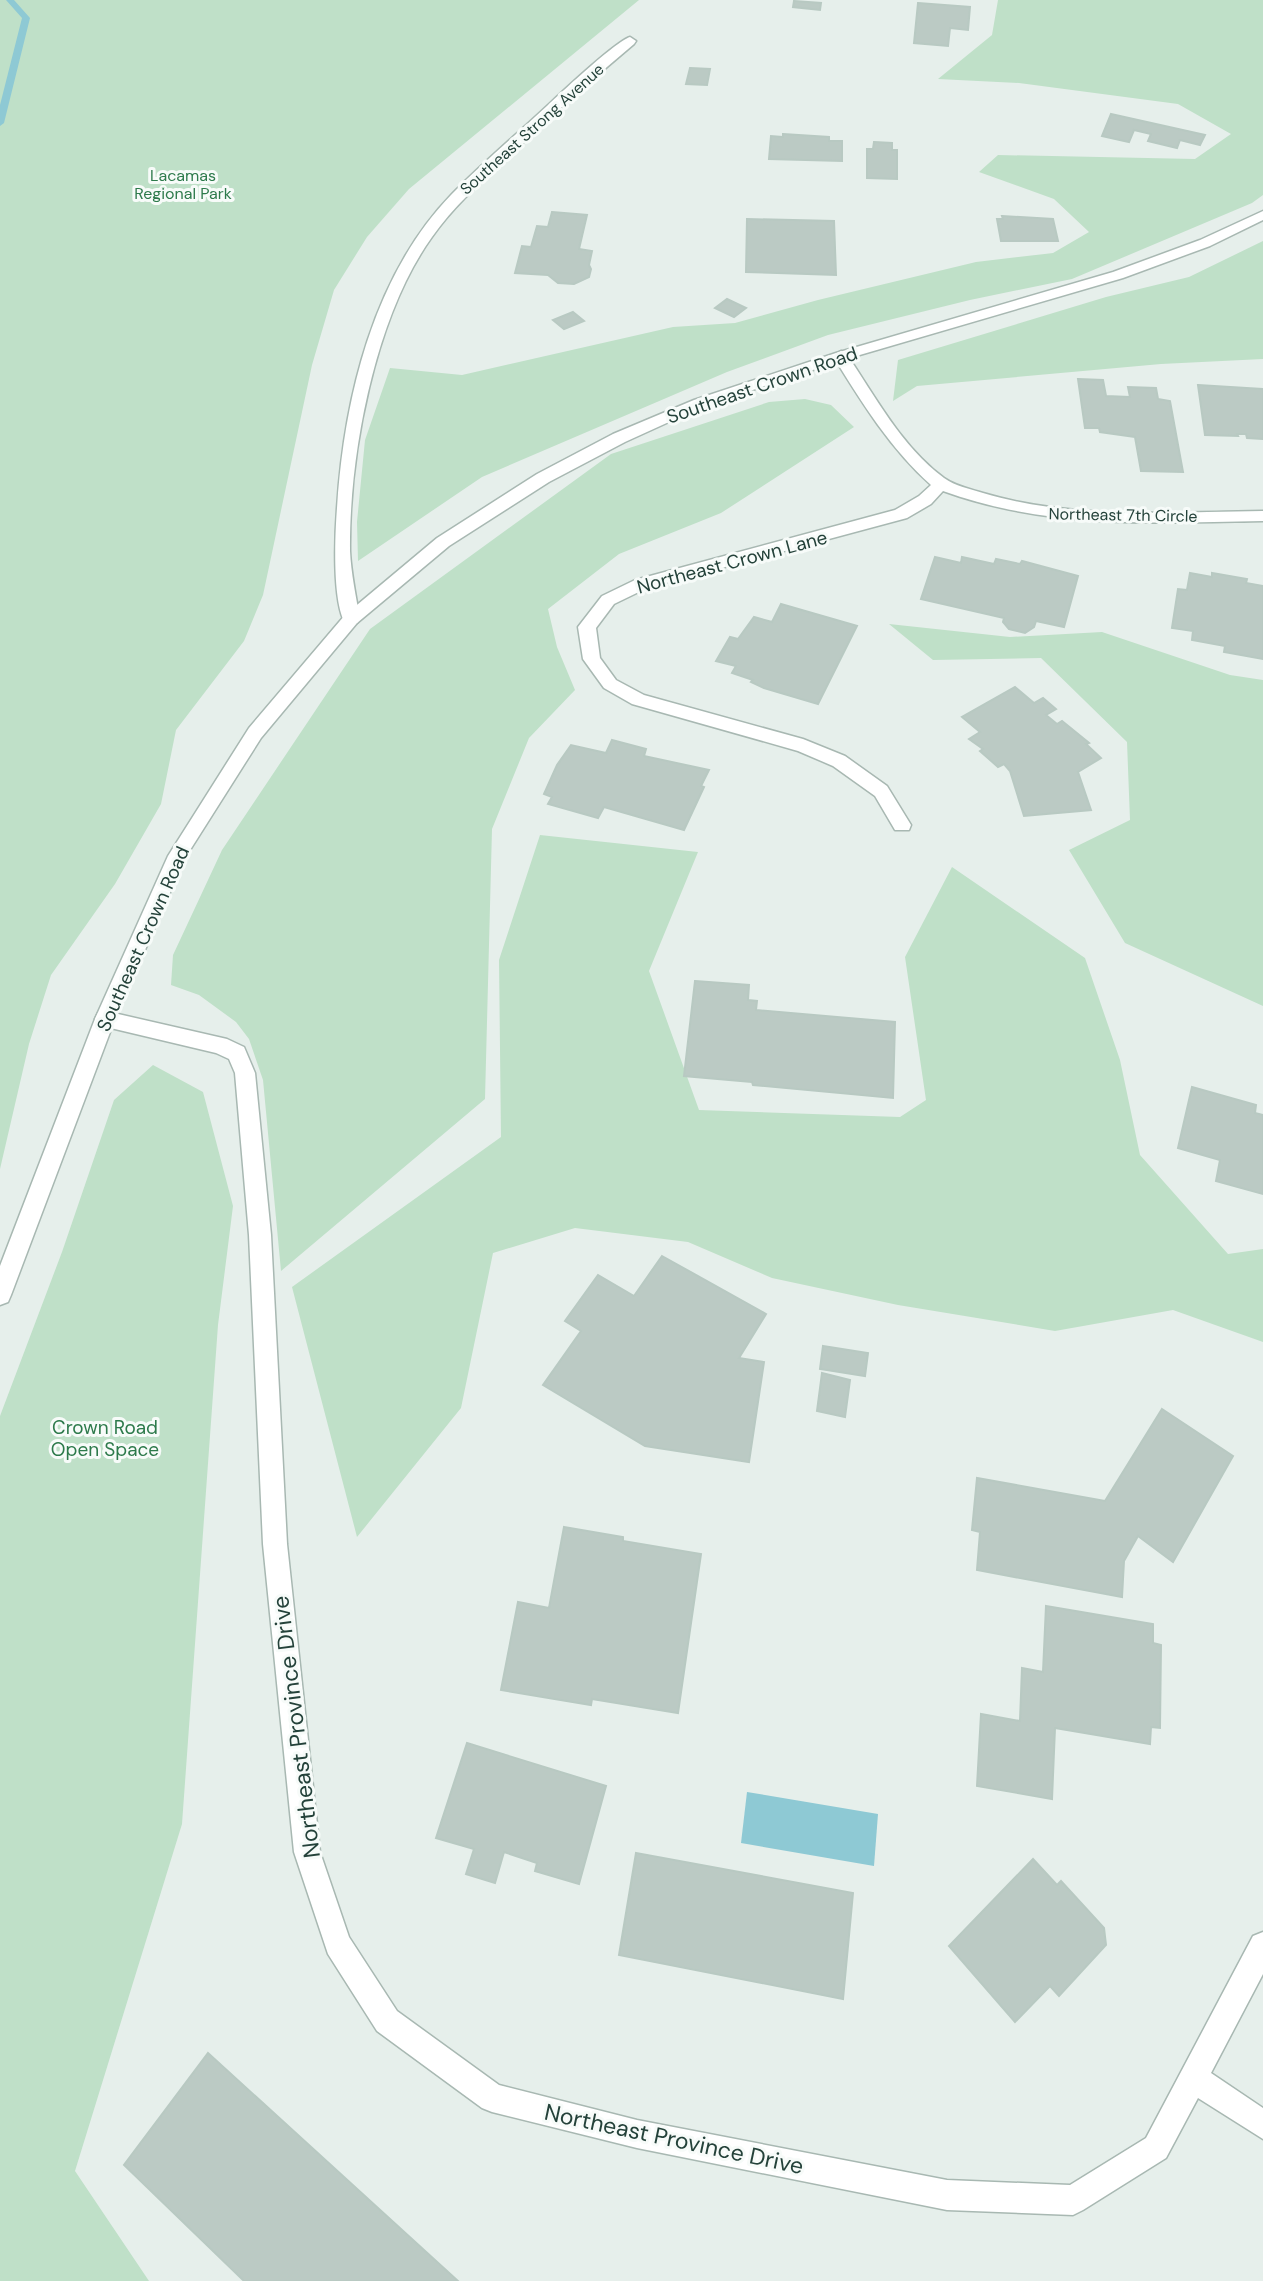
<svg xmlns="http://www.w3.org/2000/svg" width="1263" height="2281" font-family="'DM Sans',sans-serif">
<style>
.green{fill:#bfe0c8}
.water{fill:#8ec9d4}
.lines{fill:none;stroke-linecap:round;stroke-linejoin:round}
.stream{fill:#8ec9d4;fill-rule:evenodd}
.building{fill:#bbcac4;stroke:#b8c9c2;stroke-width:2}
.minor-casing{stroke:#a8b8b2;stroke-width:3}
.tertiary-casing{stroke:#a8b8b2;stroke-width:3}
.minor{fill:#fff;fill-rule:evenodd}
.tertiary{fill:#fff;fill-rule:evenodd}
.labels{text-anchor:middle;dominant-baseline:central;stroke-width:6;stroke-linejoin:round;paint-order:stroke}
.far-street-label{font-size:16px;fill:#24423a;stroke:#f7fbf9}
.far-park-label{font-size:16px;fill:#2d7a4b;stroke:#f7fbf9}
.street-label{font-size:19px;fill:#24423a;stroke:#f7fbf9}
.park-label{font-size:19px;fill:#2d7a4b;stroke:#f7fbf9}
.near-street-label{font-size:23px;fill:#24423a;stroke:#f7fbf9}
</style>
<rect width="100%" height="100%" fill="#e6efeb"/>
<g class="green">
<path d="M0,0H639L409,189L367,237L334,290L312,365L263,595L244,641L176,730L161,804L115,884L51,975L29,1044L0,1169Z"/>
<path d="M998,0H1263V195L1252,203L1072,279L970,300L828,335L727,372L482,477L358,561L357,522L365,440L390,368L462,375L673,327L735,323L818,300L976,262L1053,253L1089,232L1054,199L979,172L998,155L1195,159L1231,134L1178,104L1019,83L938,79L992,35Z"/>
<path d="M1263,241V359L1161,364L917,386L893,401L898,360L1106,297L1189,277Z"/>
<path d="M805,399L831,405L854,427L721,513L619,554L548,609L557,647L575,690L529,738L492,829L485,1099L281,1271L263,1080L249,1039L236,1022L199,995L171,985L173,955L222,850L370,629L611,454L769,402Z"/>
<path d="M889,624L1010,637L1102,632L1230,675L1263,680V1006L1125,943L1069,850L1130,820L1127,742L1041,658L933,660Z"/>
<path d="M540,835L698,852L649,971L699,1110L900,1117L926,1100L905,957L952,867L1085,958L1120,1060L1140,1155L1228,1254L1263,1249V1342L1173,1310L1055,1331L898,1305L772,1278L688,1242L575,1228L493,1253L461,1408L357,1537L292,1287L501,1137L499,960Z"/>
<path d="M153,1065L203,1092L233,1206L218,1325L182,1824L75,2171L149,2281H0V1416L62,1252L114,1100Z"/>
</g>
<path class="water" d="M747,1792L878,1814L874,1866L741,1843Z"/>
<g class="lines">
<path class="stream" d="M6,0H14L30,18L4,123L0,126V105L22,18Z"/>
</g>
<g class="building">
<path d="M794,1L821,3L820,10L793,7Z"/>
<path d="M918,3L970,7L968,30L950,28L948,46L914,43Z"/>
<path d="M690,68L710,69L707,85L686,84Z"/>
<path d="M1111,114L1205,135L1200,145L1180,140L1177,148L1148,141L1151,134L1134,130L1129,142L1102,136Z"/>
<path d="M783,134L829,137V141H842V161L769,159L771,136L783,137Z"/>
<path d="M874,142L892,143V150H897V179L867,178V149H873Z"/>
<path d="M552,212L587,215L579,249L592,251L589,265L591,269L589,277L574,284L558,283L548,275L515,273L522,246L531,247L537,226L548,227Z"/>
<path d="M1002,216L1053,219L1058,241H1001L997,219H1003Z"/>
<path d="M747,219L834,221L836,275L746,272Z"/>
<path d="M727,299L746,308L734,317L715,308Z"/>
<path d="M573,312L584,321L564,329L553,320Z"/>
<path d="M1078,379L1103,380L1106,396L1130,397L1128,387L1156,388L1158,399L1170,401L1183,472L1141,471L1135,437L1100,432L1099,428H1085Z"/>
<path d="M1198,385L1263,389V439L1247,438L1246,434H1237L1238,436L1205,435Z"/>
<path d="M935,557L961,563L962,557L994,564L996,559L1020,564L1022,561L1078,576L1064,627L1036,621L1034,627L1025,633L1009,629L1003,622L1004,618L921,599Z"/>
<path d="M1190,573L1212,577V573L1247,579L1246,583L1263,586V659L1224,652L1225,646L1192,640L1193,631L1172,628L1178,589L1187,590Z"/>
<path d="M781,604L857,626L818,704L764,688L751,682L753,680L732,673L736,666L716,661L730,637L738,639L754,617L772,622Z"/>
<path d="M1015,687L1034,703L1043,698L1056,709L1046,715L1057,724L1062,721L1089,743L1086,744L1101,758L1078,772L1091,810L1024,816L1010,771L1004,764L998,767L980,751L983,749L969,739L980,732L962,717Z"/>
<path d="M612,740L646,749L644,756L709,770L701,786L704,787L684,830L604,807L598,818L548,804L552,797L544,794L557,765L571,745L606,753Z"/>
<path d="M695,981L749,985L748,1000L757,1001L756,1010L895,1022L893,1098L753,1085L752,1082L684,1076Z"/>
<path d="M1192,1087L1256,1105L1255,1113L1263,1115V1194L1216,1181L1220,1160L1178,1148Z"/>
<path d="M662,1256L766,1314L739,1358L764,1362L749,1462L645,1446L543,1385L581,1331L565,1321L598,1275L634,1296Z"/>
<path d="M823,1346L868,1353L865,1376L820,1369Z"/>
<path d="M822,1373L850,1380L845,1417L817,1411Z"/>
<path d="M1162,1409L1233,1456L1173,1562L1138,1536L1124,1561L1122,1597L977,1570L980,1532L972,1530L977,1478L1105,1501Z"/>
<path d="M564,1527L623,1537V1541L701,1554L678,1713L592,1699L591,1705L501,1690L518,1602L549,1608Z"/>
<path d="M1046,1606L1153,1624V1643L1161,1645L1160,1728L1151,1727L1150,1744L1055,1728L1052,1799L977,1786L981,1714L1020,1721L1022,1668L1043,1672Z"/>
<path d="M467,1743L606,1786L579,1884L535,1871L537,1863L504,1852L495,1883L466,1874L474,1849L436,1838Z"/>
<path d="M636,1853L853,1893L843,1999L619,1955Z"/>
<path d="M1033,1859L1057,1885L1061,1881L1104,1928L1106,1945L1059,1996L1050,1986L1015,2022L949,1946Z"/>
<path d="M208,2053L458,2281H244L124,2165Z"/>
</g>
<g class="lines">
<g class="minor-casing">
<g id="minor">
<path d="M630,37L636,41L634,44C591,80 549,118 508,157C481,182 453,207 432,237C375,316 349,454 350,551C351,573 356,597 360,619L357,623H345C332,600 335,534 337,508C344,399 373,276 451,195C482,163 516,135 548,105C563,91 615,42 630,37Z"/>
<path d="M841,351L846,353C875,396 901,446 944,478C955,486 970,489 983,493C1074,520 1170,512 1263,511V521C1154,523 1047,529 943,491L931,504L907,518L647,588L614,604L596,628L600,658L616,680L644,695L803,739L845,756L887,786L911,825L909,830H895L875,796L833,766L798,751L632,704L604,688L583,659L578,627L602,596L635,580L895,510L919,496L931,485C890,448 862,403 833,356Z"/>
<path d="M105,1011L227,1039L244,1047L255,1073L271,1235L287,1544L320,1852L349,1937L397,2011L499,2085L637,2120L947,2180L1070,2185L1146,2138L1253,1936L1263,1932V1974L1211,2073L1263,2108V2139L1198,2098L1166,2158L1083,2210L1073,2215L947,2210L637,2148L492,2112L482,2108L377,2031L328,1954L294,1852L263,1544L249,1235L235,1073L229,1059L216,1053L98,1025L95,1019L98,1013Z"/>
</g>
</g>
<g class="tertiary-casing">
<path id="tertiary" d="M1263,211V220L1210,246L1123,278L846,359L704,406L625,442L549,482L449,546L357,623L261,738L185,858L115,1019L11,1295L8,1302L0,1305V1266L95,1019L168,856L249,728L345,615L437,538L537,474L613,434L694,400L836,353L1113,272L1200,240Z"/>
</g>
<use href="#minor" class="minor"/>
<use href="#tertiary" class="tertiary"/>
</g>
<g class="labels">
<g class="far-street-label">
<text transform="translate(532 129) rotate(-42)">Southeast Strong Avenue</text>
<text transform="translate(1123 515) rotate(1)">Northeast 7th Circle</text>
</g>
<g class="far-park-label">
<text x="183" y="175">Lacamas<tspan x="183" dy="18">Regional Park</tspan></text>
</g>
<g class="street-label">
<text transform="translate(762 385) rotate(-19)">Southeast Crown Road</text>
<text transform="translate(732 562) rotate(-15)">Northeast Crown Lane</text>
<text transform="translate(143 939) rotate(-66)">Southeast Crown Road</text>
</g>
<g class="park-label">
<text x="105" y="1427">Crown Road<tspan x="105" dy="22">Open Space</tspan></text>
</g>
<g class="near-street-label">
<text transform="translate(296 1727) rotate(-97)">Northeast Province Drive</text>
<text transform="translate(674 2139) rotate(12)">Northeast Province Drive</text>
</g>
</g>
</svg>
